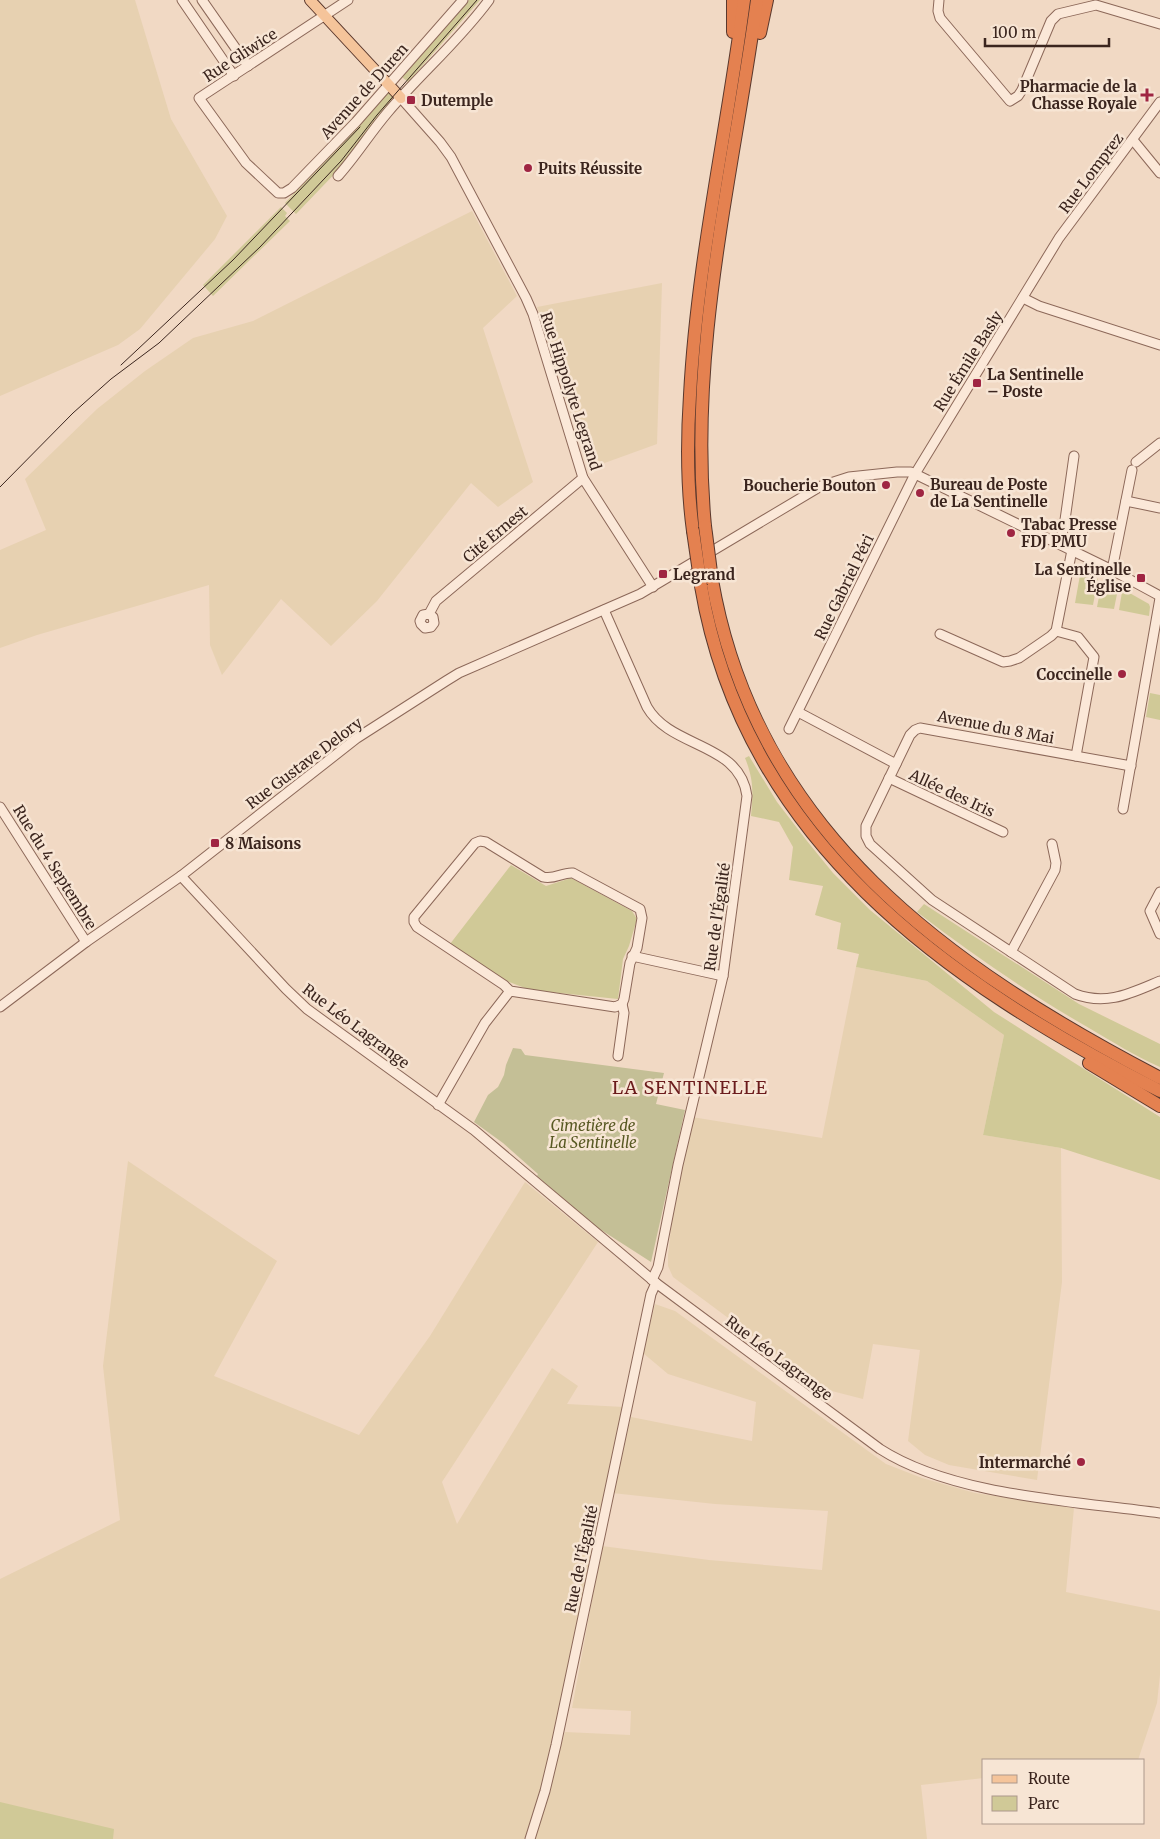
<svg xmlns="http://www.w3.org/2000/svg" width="1160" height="1839" font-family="Merriweather,serif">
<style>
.farmland{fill:#e7d1b1}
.green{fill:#d0c997}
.cemetery{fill:#c4bf96}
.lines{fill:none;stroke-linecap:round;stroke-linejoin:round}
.minor-casing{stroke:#8c6859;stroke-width:11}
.major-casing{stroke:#5a382d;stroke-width:12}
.highway-casing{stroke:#5a382d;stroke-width:14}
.minor{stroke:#fbe8d8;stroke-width:9}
.major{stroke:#f5c49a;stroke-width:10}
.highway{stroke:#e48150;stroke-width:12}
.tram{stroke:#3b251e;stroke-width:1}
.highway-bridge-casing{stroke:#5a382d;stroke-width:14;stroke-linecap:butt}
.highway-bridge{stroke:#e48150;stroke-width:12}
.poi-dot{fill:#9f2542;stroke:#f7e5d4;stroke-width:2}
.labels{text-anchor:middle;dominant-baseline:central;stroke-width:5;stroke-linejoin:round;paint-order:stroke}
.street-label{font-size:15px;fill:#3b251e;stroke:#f7e5d4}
.poi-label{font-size:15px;font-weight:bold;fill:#3b251e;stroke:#f7e5d4;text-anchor:start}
.park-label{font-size:15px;font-style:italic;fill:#585923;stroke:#f7e5d4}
.quarter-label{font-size:18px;letter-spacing:1px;fill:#6b1b1c;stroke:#f7e5d4}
</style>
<rect width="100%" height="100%" fill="#f1d9c4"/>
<g class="farmland">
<path d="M0,0H135L171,119L227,216L215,239L140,329L118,345L0,396Z"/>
<path d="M472,211L517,296L483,328L533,482L498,507L471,483L377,601L331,646L281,599L222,675L210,645L209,585L37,635L0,648V550L46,530L25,479L97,409L145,371L193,338L253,321Z"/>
<path d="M662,283L657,444L599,465L587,463L537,307Z"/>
<path d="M856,967L927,981L1004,1035L983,1135L1061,1148L1062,1282L1037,1480L949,1465L925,1455L908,1441L920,1350L873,1344L863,1399L824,1389L673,1277L668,1266V1255L673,1211L692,1117L822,1138Z"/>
<path d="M128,1161L277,1261L214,1376L359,1435L430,1336L525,1182L598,1242L442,1482L457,1524L552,1368L578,1386L567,1404L624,1407L596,1528L556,1737L525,1839H0V1579L120,1520L103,1366Z"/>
<path d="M655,1304L675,1311L886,1464L922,1478L975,1493L1074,1508L1066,1592L1160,1611V1675L1157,1703L1138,1760H984V1778L921,1785L927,1839H535L565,1732L630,1735L631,1711L572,1708L602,1546L709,1560L822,1570L828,1511L715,1504L612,1493L631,1417L752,1441L756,1402L668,1374L643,1353Z"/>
</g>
<g class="green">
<path d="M469,0H480L408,82L402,77Z"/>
<path d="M389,91L396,98L344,164L296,214L285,203L334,152Z"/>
<path d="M281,207L287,213L285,216L290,221L213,296L203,285Z"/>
<path d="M1083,572L1098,579L1093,605L1075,603L1080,575Z"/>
<path d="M1102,581L1118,589L1114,609L1097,607Z"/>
<path d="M1126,591L1149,604L1150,607L1149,616L1119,610L1122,592Z"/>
<path d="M1150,693L1160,695V720L1146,717Z"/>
<path d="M749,756L777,802L807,841L833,873L870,910L994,1012L1160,1117V1180L1061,1148L983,1135L1004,1035L927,981L856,967L859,954L837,949L841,923L815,915L823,886L789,880L793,847L779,822L751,816C753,793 754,780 745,758Z"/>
<path d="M511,865L546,886L571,878L632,911L637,919L629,946L623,959L618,999L530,990L507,981L450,944Z"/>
<path d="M924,904L1079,1004L1160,1044V1067C1135,1056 1113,1042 1089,1028C1028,993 973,955 917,912Z"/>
<path d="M0,1802L114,1829L113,1839H0Z"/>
</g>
<path class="cemetery" d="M513,1048L521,1049L525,1055L664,1073L656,1104L685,1110L651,1262L595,1226L537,1176L538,1174L503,1143L474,1122L488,1095L498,1087L504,1075L506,1065Z"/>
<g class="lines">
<g class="minor-casing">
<g id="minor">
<path d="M182,0L234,76"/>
<path d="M202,0L248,66"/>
<path d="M348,0L199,98L246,163L278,193H284L292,188L356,122L463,0"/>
<path d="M939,0L938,11L940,18L1010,101L1018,96L1022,90L1051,21L1058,14L1096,5L1160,24"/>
<path d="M401,98L440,142L451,157L526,298L533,314L583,478L653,587"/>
<path d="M1133,140L1160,173"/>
<path d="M338,176C356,156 370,133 388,112C420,74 459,41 489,0"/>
<path d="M1023,298L1039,306L1160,345"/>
<path d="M1136,462L1160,443"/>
<path d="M1126,501L1160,508"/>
<path d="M1059,544L1064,527L1074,456"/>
<path d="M1112,570L1132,470"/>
<path d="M604,610L647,707C671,749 740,742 747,796L723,976L678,1165L658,1267L652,1280"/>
<path d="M429,614L433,617L434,623L431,627L425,628L421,624L420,621L423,615L429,614L436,601L583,478"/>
<path d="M1056,631L1078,637L1094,657L1076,756"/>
<path d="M940,634L1003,662L1010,661L1019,658L1051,636L1056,631L1072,550"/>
<path d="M798,712L896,764"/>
<path d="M789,729L915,474L1059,238L1160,102"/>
<path d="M1131,766L920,728L915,730L910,735L866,826V836L870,844L932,900L1075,994C1107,1006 1131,993 1160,981"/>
<path d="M889,778L1003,832"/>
<path d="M0,807L86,942"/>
<path d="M1123,809L1160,598"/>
<path d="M181,876L286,989L307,1009L474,1130L656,1283L880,1449C953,1496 1075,1501 1160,1513"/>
<path d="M1160,892L1150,911L1160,934"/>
<path d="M1011,952L1055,870L1056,863L1052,844"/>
<path d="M632,956L723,976"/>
<path d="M0,1007L86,942L181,876L357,738L446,681L459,673L640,594L821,486L849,477L897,472H911L1112,570L1160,596"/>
<path d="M618,1056L624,1013L622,1004"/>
<path d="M438,1105L485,1023L510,991L504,985L417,927L414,922V917L475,843L480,841L486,842L543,877C555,880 562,872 573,873L640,909L642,918L637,948L630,963L624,999L622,1004L615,1007L510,991"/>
<path d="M530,1839L545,1791L556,1745L651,1294L656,1283"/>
</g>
</g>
<g class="major-casing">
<path id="major" d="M310,0L401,98"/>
</g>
<g class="highway-casing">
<g id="highway">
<path d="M733,0V32"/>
<path d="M760,33L767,0"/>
<path d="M705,526C688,349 733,175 757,0"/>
<path d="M693,531C687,487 687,440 690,395C697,262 727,132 744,0"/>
<path d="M712,580C756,832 948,967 1160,1078"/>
<path d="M701,586C744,840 946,982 1160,1091"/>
<path d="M1089,1063L1160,1106"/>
</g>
</g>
<use href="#minor" class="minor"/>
<use href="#major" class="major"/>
<use href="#highway" class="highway"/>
<g class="tram">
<path d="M121,365L233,260L360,127"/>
<path d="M0,487L73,413L111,379L159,343L260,247L341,161L377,115L477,0"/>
</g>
<g class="highway-bridge-casing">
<g id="highway-bridge">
<path d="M705,526L712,580"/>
<path d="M693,531L701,586"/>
</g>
</g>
<use href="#highway-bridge" class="highway-bridge"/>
</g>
<g class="poi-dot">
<path d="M1144.5 87.5h5v5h5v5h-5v5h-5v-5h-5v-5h5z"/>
<rect x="406" y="95" width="10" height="10" rx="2.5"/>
<circle cx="528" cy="168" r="5"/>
<rect x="972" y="378" width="10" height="10" rx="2.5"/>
<circle cx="886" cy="485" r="5"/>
<circle cx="920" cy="493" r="5"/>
<circle cx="1011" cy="533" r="5"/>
<rect x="658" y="569" width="10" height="10" rx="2.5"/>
<rect x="1136" y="573" width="10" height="10" rx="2.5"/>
<circle cx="1122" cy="674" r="5"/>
<rect x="210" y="838" width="10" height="10" rx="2.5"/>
<circle cx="1081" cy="1462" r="5"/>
</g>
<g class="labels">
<g class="street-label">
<text transform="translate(240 55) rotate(-33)">Rue Gliwice</text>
<text transform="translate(364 91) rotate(-48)">Avenue de Duren</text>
<text transform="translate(1091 173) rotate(-53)">Rue Lomprez</text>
<text transform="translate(968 361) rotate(-58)">Rue Émile Basly</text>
<text transform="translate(571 391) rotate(72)">Rue Hippolyte Legrand</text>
<text transform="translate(495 534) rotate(-40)">Cité Ernest</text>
<text transform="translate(844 587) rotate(-64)">Rue Gabriel Péri</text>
<text transform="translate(996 727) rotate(11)">Avenue du 8 Mai</text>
<text transform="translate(304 763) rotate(-37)">Rue Gustave Delory</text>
<text transform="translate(952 793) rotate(25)">Allée des Iris</text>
<text transform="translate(55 867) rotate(58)">Rue du 4 Septembre</text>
<text transform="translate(717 917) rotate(-82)">Rue de l'Égalité</text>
<text transform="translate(356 1026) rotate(37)">Rue Léo Lagrange</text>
<text transform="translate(779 1358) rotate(37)">Rue Léo Lagrange</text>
<text transform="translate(581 1559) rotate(-78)">Rue de l'Égalité</text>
</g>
<g class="poi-label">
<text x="1137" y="86" text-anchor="end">Pharmacie de la<tspan x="1137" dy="17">Chasse Royale</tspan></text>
<text x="421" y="100">Dutemple</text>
<text x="538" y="168">Puits Réussite</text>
<text x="987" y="374">La Sentinelle<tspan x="987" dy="17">– Poste</tspan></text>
<text x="930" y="484">Bureau de Poste<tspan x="930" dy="17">de La Sentinelle</tspan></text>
<text x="876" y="485" text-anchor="end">Boucherie Bouton</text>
<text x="1021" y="524">Tabac Presse<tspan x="1021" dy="17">FDJ PMU</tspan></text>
<text x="1131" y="569" text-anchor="end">La Sentinelle<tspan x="1131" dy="17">Église</tspan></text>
<text x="673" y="574">Legrand</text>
<text x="1112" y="674" text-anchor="end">Coccinelle</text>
<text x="225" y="843">8 Maisons</text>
<text x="1071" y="1462" text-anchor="end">Intermarché</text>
</g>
<g class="park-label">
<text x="593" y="1125">Cimetière de<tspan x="593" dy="17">La Sentinelle</tspan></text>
</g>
<g class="quarter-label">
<text x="690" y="1087">LA SENTINELLE</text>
</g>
</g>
<rect x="982" y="1759" width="162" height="65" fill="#f7e5d4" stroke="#ac988b"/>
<rect x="992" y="1775" width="25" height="8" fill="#f5c49a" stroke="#ac988b"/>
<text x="1028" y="1784" font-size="15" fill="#3b251e">Route</text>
<rect x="992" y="1796" width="25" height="15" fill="#d0c997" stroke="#ac988b"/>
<text x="1028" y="1809" font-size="15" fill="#3b251e">Parc</text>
<path d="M985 38v8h124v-8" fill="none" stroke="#3b251e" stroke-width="2.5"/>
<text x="992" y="38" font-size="15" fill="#3b251e" stroke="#f7e5d4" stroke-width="4" paint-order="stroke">100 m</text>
</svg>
